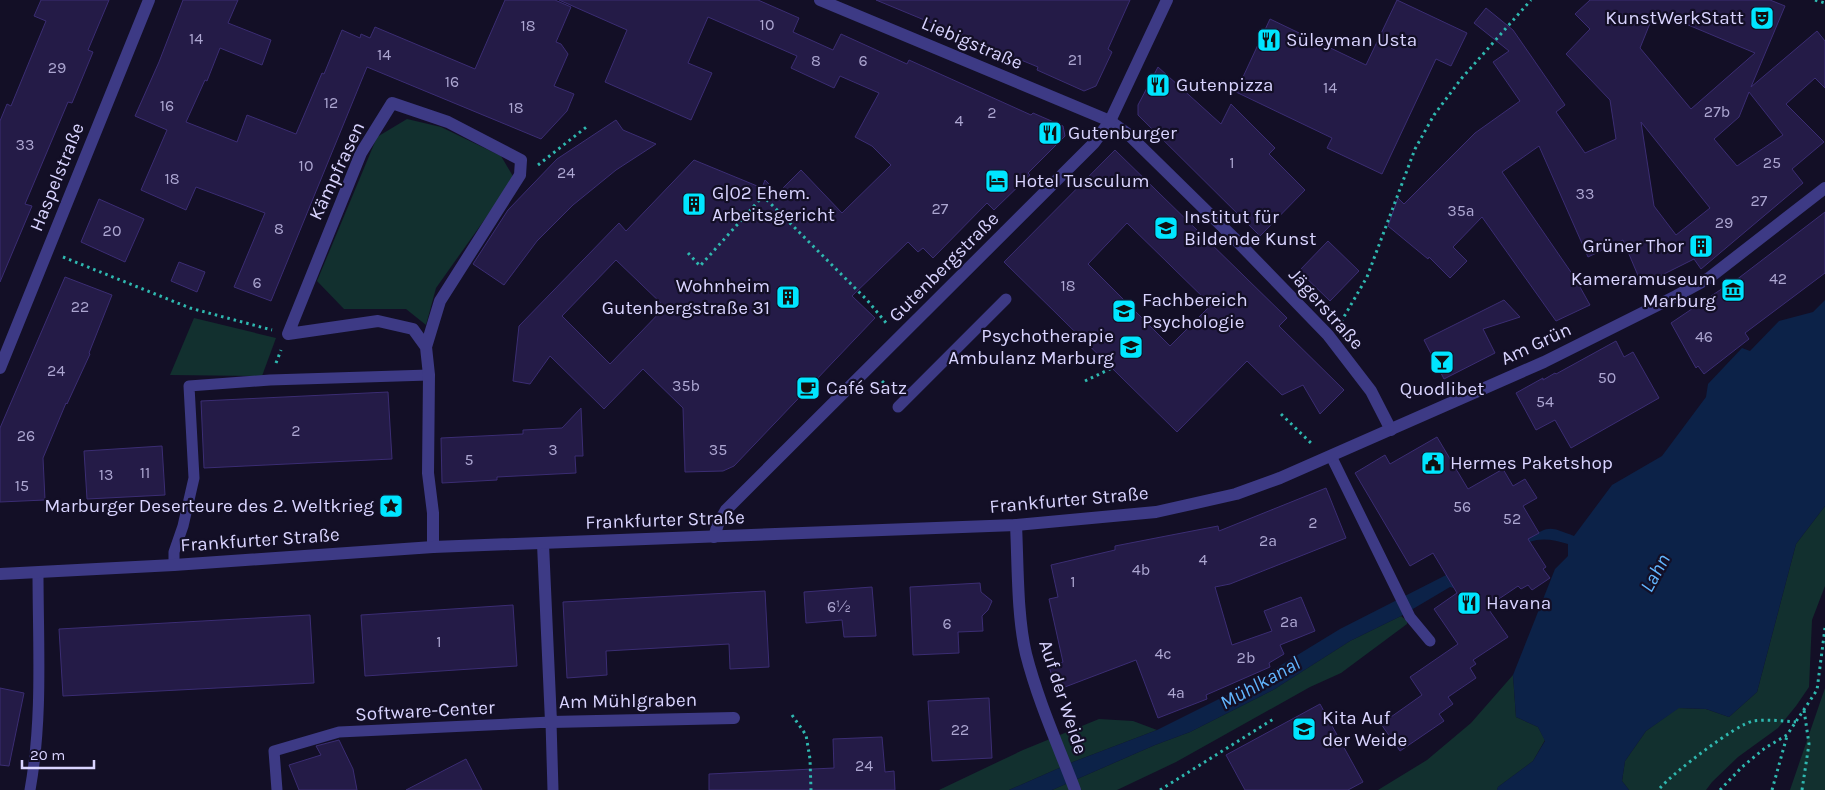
<svg xmlns="http://www.w3.org/2000/svg" width="1825" height="790" font-family="Karla,sans-serif">
<style>
.green{fill:#12302f}
.water{fill:#0c2248}
.building{fill:#241b47;stroke:#3b2d73;fill-rule:evenodd}
.lines{fill:none;stroke-linecap:round;stroke-linejoin:round}
.path{stroke:#2fb8b0;stroke-width:3;stroke-dasharray:2.5 4;stroke-linecap:butt}
.service{stroke:#3d3a85;stroke-width:11}
.minor{stroke:#3d3a85;stroke-width:12}
.tertiary{stroke:#3d3a85;stroke-width:12}
.labels{text-anchor:middle;dominant-baseline:central;stroke-width:4.5;stroke-linejoin:round;paint-order:stroke}
.number-label{font-size:16px;fill:#aca6d1}
.poi-label{font-size:19px;fill:#d9d4ff;stroke:#130f26;text-anchor:start}
.street-label{font-size:19px;fill:#d9d4ff;stroke:#130f26}
.water-label{font-size:20px;font-style:italic;fill:#62b6ff;stroke:#130f26}
</style>
<rect width="100%" height="100%" fill="#130f26"/>
<g class="green">
<path d="M407,119L441,127L501,156L514,178L436,288L426,325L406,309H344L317,281L377,137Z"/>
<path d="M194,318L276,338L262,376L170,375Z"/>
<path d="M1825,506V586L1812,620L1809,687L1796,706L1778,728L1738,757L1712,782L1706,790H1629L1622,781L1625,761L1646,731L1678,708L1706,709L1729,717L1757,692L1796,544Z"/>
<path d="M1401,616L1407,621V624L1341,673L1310,687L1176,762L1117,790H1052L1155,745L1190,732L1273,690L1350,641Z"/>
<path d="M1513,675L1516,717L1538,727L1545,740L1533,761L1498,787L1497,790H1378L1427,760L1471,723Z"/>
<path d="M1825,688V790H1790Z"/>
<path d="M1099,719L1133,721L1157,730L1073,762L1009,790H939L1023,750Z"/>
</g>
<g class="water">
<path d="M1825,300V506L1796,544L1757,692L1729,717L1706,709L1679,708L1646,731L1625,761L1622,781L1629,790H1497L1498,787L1533,761L1545,741L1538,727L1516,717L1513,675L1555,569L1568,556V544C1554,540 1543,537 1529,542L1527,539C1551,525 1549,527 1574,536L1612,485L1662,456L1706,397L1708,384L1742,348L1750,351L1779,321L1813,312Z"/>
<path d="M1454,571L1457,589L1450,587L1401,616L1350,641L1273,690L1190,732L1155,745L1052,790H1009L1073,762L1157,730L1255,681L1340,629Z"/>
</g>
<g class="building">
<path d="M41,0H109L88,50L93,52L72,103L68,102L25,204L32,206L0,282V121L7,104L11,106L46,21L34,16Z"/>
<path d="M183,0H238L228,23L271,40L262,65L220,48L207,81L205,80L186,122L237,142L247,115L296,134L322,73L324,74L342,30L360,38L361,34L370,38L375,27L475,69L505,0H555L571,7L556,42L561,44L568,54L554,86L574,94L567,111L541,139L367,67L271,301L234,287L265,213L196,187L186,210L141,190L167,130L135,116L159,62Z"/>
<path d="M559,0H758L799,18L793,32L833,50L841,34L907,64L909,60L1031,115L1033,113L1063,126L1065,136L1028,173L1030,175L994,210L987,203L933,258L923,248L918,252L908,242L852,296L875,318L734,466L723,471L685,472L683,408L643,369L604,409L550,356L530,384L513,381L519,326L619,223L626,231L694,160L762,188L765,180L778,193L801,170L842,213L891,165L872,146L855,137L879,93L840,76L834,88L791,68L797,56L708,17L688,63L712,73L691,120L605,82L627,30ZM616,260L665,307L610,364L562,316Z"/>
<path d="M876,0H1130L1108,49L1112,52L1096,86L1084,91L1037,70L1038,67Z"/>
<path d="M1397,0L1467,33L1451,66L1436,59L1382,174L1327,148L1332,138L1236,92L1270,19L1366,65Z"/>
<path d="M1590,0H1770L1785,6L1751,87L1817,31L1825,41V88L1815,78L1786,104L1824,142L1792,169L1803,183L1701,269L1694,259L1642,285L1623,240L1588,257L1539,146L1502,172L1575,278L1590,305L1556,321L1482,217L1453,247L1467,261L1450,278L1429,257L1428,259L1388,226L1398,198L1404,204L1475,133L1520,101L1493,62L1509,51L1474,23L1486,8L1513,30L1565,105L1556,112L1585,153L1616,139L1610,100L1566,54L1590,29L1575,14ZM1655,11L1755,53L1691,109L1640,48ZM1749,92L1783,135L1737,166L1714,139L1739,117ZM1641,122L1710,208L1676,235L1654,206Z"/>
<path d="M1158,67L1221,124L1231,104L1275,148L1269,154L1305,190L1260,236L1138,115V105Z"/>
<path d="M616,120L623,130L656,144L616,170L573,205L537,241L504,285L473,264L508,210L557,159Z"/>
<path d="M1115,150L1287,318L1279,326L1344,390L1320,414L1303,385L1282,395L1247,361L1177,432L1004,262ZM1127,223L1211,305L1170,346L1088,264Z"/>
<path d="M99,199L144,219L125,262L81,242Z"/>
<path d="M1825,212V273L1745,333L1749,339L1704,374L1698,366L1696,368L1671,323L1726,286L1727,287Z"/>
<path d="M1328,241L1359,271L1330,301L1299,271Z"/>
<path d="M179,262L205,272L197,292L171,281Z"/>
<path d="M65,277L112,295L89,353L90,354L67,404L66,403L43,458L45,500L0,502V428Z"/>
<path d="M1504,300L1520,317L1483,329L1495,353L1444,379L1424,340Z"/>
<path d="M1616,341L1624,357L1633,352L1659,398L1571,448L1555,420L1536,430L1516,393L1543,378V380L1555,373L1556,374Z"/>
<path d="M388,392L392,459L204,468L201,401Z"/>
<path d="M581,408L583,456H575L576,473L497,477V480L442,483L441,438L523,434V430L562,428Z"/>
<path d="M1437,437L1468,489L1503,469L1513,486L1525,479L1537,498L1523,506L1539,533L1528,539L1546,567L1543,569L1550,578L1532,590L1528,585L1521,589L1518,586L1487,607L1508,637L1473,660L1476,664L1470,668L1476,678L1448,697L1453,704L1439,714L1444,721L1400,751L1381,724L1422,695L1410,677L1458,644L1434,609L1457,593L1433,553L1410,566L1355,473L1385,455L1390,464Z"/>
<path d="M162,446L165,495L87,499L84,451Z"/>
<path d="M1326,488L1346,538L1230,584L1215,587L1232,645L1272,631L1264,611L1301,597L1315,631L1280,645L1284,654L1269,663L1270,667L1206,695L1207,699L1158,718L1136,660L1057,690L1049,667L1063,662L1049,599L1058,597L1051,565L1115,550V546L1156,538L1218,526L1219,531Z"/>
<path d="M980,583L981,592L992,601L988,610L982,616L983,631L958,632L959,653L913,655L910,587Z"/>
<path d="M872,587L876,636L844,637L842,620L806,623L804,592Z"/>
<path d="M765,591L769,667L730,669L729,644L606,651L607,675L567,678L563,602Z"/>
<path d="M513,605L517,666L365,676L361,615Z"/>
<path d="M310,615L314,683L63,696L59,629Z"/>
<path d="M0,688L24,693L9,766L0,765Z"/>
<path d="M989,698L992,758L932,761L928,701Z"/>
<path d="M1320,704L1363,782L1348,790H1245L1226,755Z"/>
<path d="M882,737L885,772L894,771L895,790H709V774L834,768L833,739Z"/>
<path d="M339,740L353,769L357,790H299L289,765L321,755L316,746Z"/>
<path d="M466,759L482,790H406Z"/>
</g>
<g class="lines">
<g class="path">
<path d="M1815,0L1825,3"/>
<path d="M538,165L589,125"/>
<path d="M688,253L700,266L763,196L867,300L887,324"/>
<path d="M63,257L190,308L272,330"/>
<path d="M1341,322L1367,277L1415,149L1434,115L1461,79L1531,0"/>
<path d="M276,363L281,350"/>
<path d="M882,381L888,387L886,392"/>
<path d="M1085,381L1112,368"/>
<path d="M1281,414L1313,445"/>
<path d="M792,715L806,735L810,759L811,790"/>
<path d="M1660,788C1673,773 1735,725 1753,721C1767,719 1782,721 1796,722"/>
<path d="M1160,790L1275,718"/>
<path d="M1720,790L1742,767L1765,748L1787,735L1817,690L1825,628"/>
<path d="M1772,790L1787,736"/>
<path d="M1802,790L1809,744L1804,710"/>
</g>
<g class="service">
<path d="M898,407L1006,299"/>
<path d="M1331,456L1410,617L1430,641"/>
<path d="M174,565V552L183,526L194,478L189,386L270,380L429,375"/>
<path d="M30,790C43,718 38,644 38,572"/>
<path d="M277,790L274,751L339,732L551,722L553,790"/>
</g>
<g class="minor">
<path d="M820,0L1110,121L1128,134L1234,238L1328,335L1371,391L1391,430"/>
<path d="M426,347L413,329L378,321L288,334L361,153L392,103L448,122L521,160L520,175L440,301L426,347L429,375L428,473L433,513V547"/>
<path d="M0,368L149,0"/>
<path d="M1016,525C1018,565 1017,616 1026,654C1038,701 1058,745 1075,790"/>
<path d="M714,537L718,524L726,510L1094,143L1110,121L1167,0"/>
<path d="M543,544L551,722L734,718"/>
</g>
<path class="tertiary" d="M0,574L174,565L433,547L1016,525L1156,512L1236,494L1280,478L1544,362L1676,296L1709,278L1825,188"/>
</g>
<defs>
<g id="theatre-square" transform="scale(1.25)"><rect x="-9" y="-9" width="18" height="18" rx="4" fill="#00e5ff" stroke="#130f26"/><path d="M-5-5.5Q0-4 5-5.5V0Q5 5 0 6Q-5 5-5 0ZM-3.3-2.5H-1v1.5H-3.3ZM1-2.5H3.3v1.5H1ZM-2.8 1Q0 5.5 2.8 1Z" fill="#111"/></g>
<g id="restaurant-square" transform="scale(1.25)"><rect x="-9" y="-9" width="18" height="18" rx="4" fill="#00e5ff" stroke="#130f26"/><path d="M-5-6h1v4h1v-4h1v4h1v-4h1v5L-1.5 .5V6h-2V.5L-5-1ZM5-6V6H3V1.5H1.5Q1.5-4 5-6Z" fill="#111"/></g>
<g id="hotel-square" transform="scale(1.25)"><rect x="-9" y="-9" width="18" height="18" rx="4" fill="#00e5ff" stroke="#130f26"/><path d="M-6-4.5h1.5V1H6V5H4.5V3h-9V5H-6ZM-4 0a1.8 1.8 0 1 1 3.6 0ZM.5 0V-2.5h3Q6-2.5 6 0Z" fill="#111"/></g>
<g id="building-square" transform="scale(1.25)"><rect x="-9" y="-9" width="18" height="18" rx="4" fill="#00e5ff" stroke="#130f26"/><path d="M-4-6H4V6H1V3H-1V6H-4ZM-2.5-4.3h1.7v1.8h-1.7ZM.8-4.3h1.7v1.8H.8ZM-2.5-1h1.7V.8h-1.7ZM.8-1h1.7V.8H.8Z" fill="#111"/></g>
<g id="university-square" transform="scale(1.25)"><rect x="-9" y="-9" width="18" height="18" rx="4" fill="#00e5ff" stroke="#130f26"/><path d="M0-5L7-2L0 1L-7-2ZM-4 1L0 2.5L4 1V4Q0 6-4 4Z" fill="#111"/></g>
<g id="museum-square" transform="scale(1.25)"><rect x="-9" y="-9" width="18" height="18" rx="4" fill="#00e5ff" stroke="#130f26"/><path d="M0-6L6-3V-2H-6V-3ZM-5-1h2V3h-2ZM-1-1h2V3h-2ZM3-1h2V3H3ZM-6 4H6V6H-6Z" fill="#111"/></g>
<g id="bar-square" transform="scale(1.25)"><rect x="-9" y="-9" width="18" height="18" rx="4" fill="#00e5ff" stroke="#130f26"/><path d="M-6-5H6L.8 .8V4.5H3.5V6h-7V4.5H-.8V.8Z" fill="#111"/></g>
<g id="cafe-square" transform="scale(1.25)"><rect x="-9" y="-9" width="18" height="18" rx="4" fill="#00e5ff" stroke="#130f26"/><path d="M-5.5-4.5H6V0H3Q3 3.5 0 3.5H-2.5Q-5.5 3.5-5.5 0ZM3-3.2v2h1.7v-2ZM-6 4.5H4V6H-6Z" fill="#111"/></g>
<g id="civic-square" transform="scale(1.25)"><rect x="-9" y="-9" width="18" height="18" rx="4" fill="#00e5ff" stroke="#130f26"/><path d="M-.6-6.5H3V-4.5H.6V-3L4-1V1h2V6H-6V1h2V-1L-.6-3ZM-1.2 2.5V6h2.4V2.5Z" fill="#111"/></g>
<g id="sight-square" transform="scale(1.25)"><rect x="-9" y="-9" width="18" height="18" rx="4" fill="#00e5ff" stroke="#130f26"/><path d="M0-6L1.8-2.2L6-1.7L2.9 1.2L3.7 5.4L0 3.3L-3.7 5.4L-2.9 1.2L-6-1.7L-1.8-2.2Z" fill="#111"/></g>
<g id="school-square" transform="scale(1.25)"><rect x="-9" y="-9" width="18" height="18" rx="4" fill="#00e5ff" stroke="#130f26"/><path d="M0-5L7-2L0 1L-7-2ZM-4 1L0 2.5L4 1V4Q0 6-4 4Z" fill="#111"/></g>
</defs>
<g fill-rule="evenodd">
<use href="#theatre-square" x="1762" y="18"/>
<use href="#restaurant-square" x="1269" y="40"/>
<use href="#restaurant-square" x="1158" y="85"/>
<use href="#restaurant-square" x="1050" y="133"/>
<use href="#hotel-square" x="997" y="181"/>
<use href="#building-square" x="694" y="204"/>
<use href="#university-square" x="1166" y="228"/>
<use href="#building-square" x="1701" y="246"/>
<use href="#museum-square" x="1733" y="290"/>
<use href="#building-square" x="788" y="297"/>
<use href="#university-square" x="1124" y="311"/>
<use href="#university-square" x="1131" y="347"/>
<use href="#bar-square" x="1442" y="362"/>
<use href="#cafe-square" x="808" y="388"/>
<use href="#civic-square" x="1433" y="463"/>
<use href="#sight-square" x="391" y="506"/>
<use href="#restaurant-square" x="1469" y="603"/>
<use href="#school-square" x="1304" y="729"/>
</g>
<g class="labels">
<g class="number-label">
<text x="767" y="24">10</text>
<text x="528" y="25">18</text>
<text x="196" y="38">14</text>
<text x="384" y="54">14</text>
<text x="1075" y="59">21</text>
<text x="816" y="60">8</text>
<text x="863" y="60">6</text>
<text x="57" y="67">29</text>
<text x="452" y="81">16</text>
<text x="1330" y="87">14</text>
<text x="331" y="102">12</text>
<text x="167" y="105">16</text>
<text x="516" y="107">18</text>
<text x="1717" y="111">27b</text>
<text x="992" y="112">2</text>
<text x="959" y="120">4</text>
<text x="25" y="144">33</text>
<text x="1232" y="162">1</text>
<text x="1772" y="162">25</text>
<text x="306" y="165">10</text>
<text x="566" y="172">24</text>
<text x="172" y="178">18</text>
<text x="1585" y="193">33</text>
<text x="1759" y="200">27</text>
<text x="940" y="208">27</text>
<text x="1461" y="210">35a</text>
<text x="1724" y="222">29</text>
<text x="279" y="228">8</text>
<text x="112" y="230">20</text>
<text x="1778" y="278">42</text>
<text x="257" y="282">6</text>
<text x="1068" y="285">18</text>
<text x="80" y="306">22</text>
<text x="1704" y="336">46</text>
<text x="56" y="370">24</text>
<text x="1607" y="377">50</text>
<text x="686" y="385">35b</text>
<text x="1545" y="401">54</text>
<text x="296" y="430">2</text>
<text x="26" y="435">26</text>
<text x="553" y="449">3</text>
<text x="718" y="449">35</text>
<text x="469" y="459">5</text>
<text x="145" y="472">11</text>
<text x="106" y="474">13</text>
<text x="22" y="485">15</text>
<text x="1462" y="506">56</text>
<text x="1512" y="518">52</text>
<text x="1313" y="522">2</text>
<text x="1268" y="540">2a</text>
<text x="1203" y="559">4</text>
<text x="1141" y="569">4b</text>
<text x="1073" y="581">1</text>
<text x="839" y="606">6½</text>
<text x="1289" y="621">2a</text>
<text x="947" y="623">6</text>
<text x="439" y="641">1</text>
<text x="1163" y="653">4c</text>
<text x="1246" y="657">2b</text>
<text x="1176" y="692">4a</text>
<text x="960" y="729">22</text>
<text x="864" y="765">24</text>
</g>
<g class="poi-label">
<text x="1744" y="18" text-anchor="end">KunstWerkStatt</text>
<text x="1286" y="40">Süleyman Usta</text>
<text x="1176" y="85">Gutenpizza</text>
<text x="1068" y="133">Gutenburger</text>
<text x="1014" y="181">Hotel Tusculum</text>
<text x="712" y="193">G|02 Ehem.<tspan x="712" dy="22">Arbeitsgericht</tspan></text>
<text x="1184" y="217">Institut für<tspan x="1184" dy="22">Bildende Kunst</tspan></text>
<text x="1684" y="246" text-anchor="end">Grüner Thor</text>
<text x="1716" y="279" text-anchor="end">Kameramuseum<tspan x="1716" dy="22">Marburg</tspan></text>
<text x="770" y="286" text-anchor="end">Wohnheim<tspan x="770" dy="22">Gutenbergstraße 31</tspan></text>
<text x="1142" y="300">Fachbereich<tspan x="1142" dy="22">Psychologie</tspan></text>
<text x="1114" y="336" text-anchor="end">Psychotherapie<tspan x="1114" dy="22">Ambulanz Marburg</tspan></text>
<text x="826" y="388">Café Satz</text>
<text x="1442" y="389" text-anchor="middle">Quodlibet</text>
<text x="1450" y="463">Hermes Paketshop</text>
<text x="374" y="506" text-anchor="end">Marburger Deserteure des 2. Weltkrieg</text>
<text x="1486" y="603">Havana</text>
<text x="1322" y="718">Kita Auf<tspan x="1322" dy="22">der Weide</tspan></text>
</g>
<g class="street-label">
<text transform="translate(972 43) rotate(23)">Liebigstraße</text>
<text transform="translate(337 171) rotate(-65)">Kämpfrasen</text>
<text transform="translate(57 177) rotate(-68)">Haspelstraße</text>
<text transform="translate(944 267) rotate(-45)">Gutenbergstraße</text>
<text transform="translate(1326 309) rotate(48)">Jägerstraße</text>
<text transform="translate(1536 344) rotate(-25)">Am Grün</text>
<text transform="translate(1069 500) rotate(-5)">Frankfurter Straße</text>
<text transform="translate(665 520) rotate(-2)">Frankfurter Straße</text>
<text transform="translate(260 540) rotate(-4)">Frankfurter Straße</text>
<text transform="translate(1063 697) rotate(72)">Auf der Weide</text>
<text transform="translate(628 701) rotate(-1)">Am Mühlgraben</text>
<text transform="translate(425 711) rotate(-3)">Software-Center</text>
</g>
<g class="water-label">
<text transform="translate(1655 573) rotate(-61)">Lahn</text>
<text transform="translate(1260 683) rotate(-29)">Mühlkanal</text>
</g>
</g>
<path d="M22 760v8h72v-8" fill="none" stroke="#d9d4ff" stroke-width="2.5"/>
<text x="30" y="760" font-size="15" fill="#d9d4ff" stroke="#130f26" stroke-width="4" paint-order="stroke">20 m</text>
</svg>
